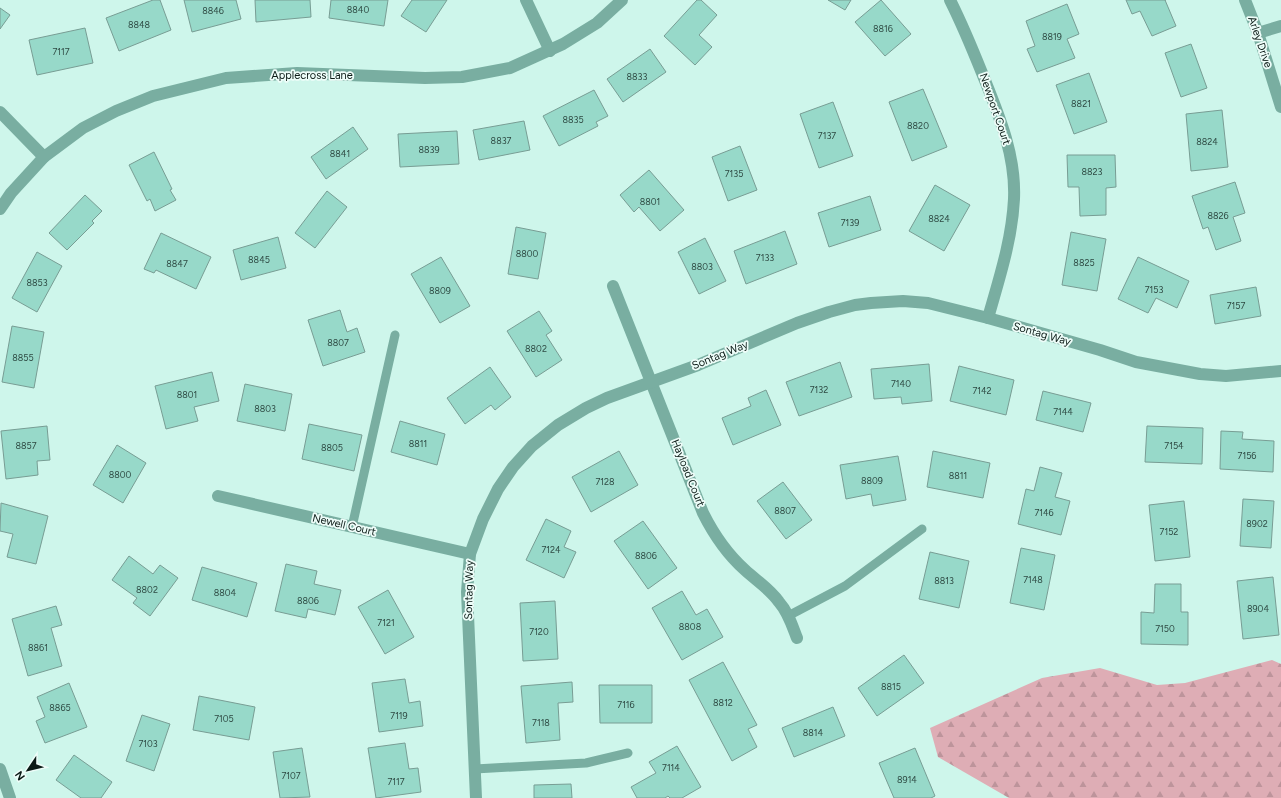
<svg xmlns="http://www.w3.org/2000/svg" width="1281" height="798" font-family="Figtree,sans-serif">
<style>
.forest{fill:url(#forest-firs)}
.building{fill:#97d9c9;stroke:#789d94}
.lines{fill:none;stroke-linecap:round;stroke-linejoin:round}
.lane{stroke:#79aea1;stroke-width:9}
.street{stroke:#79aea1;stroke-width:12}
.labels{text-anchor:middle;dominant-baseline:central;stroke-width:3.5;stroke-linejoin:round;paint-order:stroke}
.number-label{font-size:9px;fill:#2e4a43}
.street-label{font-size:11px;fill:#0b1a16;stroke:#eefdf9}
</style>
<defs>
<pattern id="forest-firs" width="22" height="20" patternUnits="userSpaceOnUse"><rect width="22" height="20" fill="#deadb5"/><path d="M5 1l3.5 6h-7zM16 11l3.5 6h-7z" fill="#bd949b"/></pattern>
</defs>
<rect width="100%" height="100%" fill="#cef6eb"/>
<path class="forest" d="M1272,660L1281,664V798H1009L938,757L930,728L1042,678L1100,668L1157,685L1185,683Z"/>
<g class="building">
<path d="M153,0H160L171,30L119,51L106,18Z"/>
<path d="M184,0H236L241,19L192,32Z"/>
<path d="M255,0H310L311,17L256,22Z"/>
<path d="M331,0H388L384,26L329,18Z"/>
<path d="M412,0H447L426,32L401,16Z"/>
<path d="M697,0H701L717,15L699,35L712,47L695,65L664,36Z"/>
<path d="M828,0H851L845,10Z"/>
<path d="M881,0L911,34L885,56L855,22Z"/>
<path d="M1126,0H1166H1165L1176,26L1152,36L1140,11L1132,14Z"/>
<path d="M1067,4L1079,34L1067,39L1075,58L1037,72L1027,49L1035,46L1026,21Z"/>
<path d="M0,8L10,15L0,29Z"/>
<path d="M85,28L93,63L37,75L29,40Z"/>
<path d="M1191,44L1207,88L1181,97L1165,53Z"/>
<path d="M650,49L666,72L623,102L607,79Z"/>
<path d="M1089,73L1107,122L1074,134L1056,85Z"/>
<path d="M923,89L947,147L912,161L889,102Z"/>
<path d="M594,90L608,116L596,122L598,126L559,146L543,116Z"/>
<path d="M833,102L853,156L819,168L800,114Z"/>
<path d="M1222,110L1228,167L1191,171L1186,114Z"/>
<path d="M524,121L530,150L479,160L473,130Z"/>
<path d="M353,127L368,149L326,179L311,157Z"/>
<path d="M457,131L459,164L400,167L398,134Z"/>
<path d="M740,146L757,190L728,201L712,157Z"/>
<path d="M154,152L172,189L170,190L176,200L155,211L150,199L147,201L129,165Z"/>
<path d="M1067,155H1115L1116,187L1106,188V215L1080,216L1079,187H1068Z"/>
<path d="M649,170L684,210L660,231L639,207L634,212L620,195Z"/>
<path d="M1235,182L1245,213L1233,217L1241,241L1216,250L1208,227L1203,229L1192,196Z"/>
<path d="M935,185L970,205L944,251L909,231Z"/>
<path d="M327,191L347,207L315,248L295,233Z"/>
<path d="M85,195L102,211L92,221L94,223L67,250L49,233Z"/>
<path d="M870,196L881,230L829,247L818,213Z"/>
<path d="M516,227L546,233L538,279L508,274Z"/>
<path d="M785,231L797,264L746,284L734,251Z"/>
<path d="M1071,232L1106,239L1097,291L1062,285Z"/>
<path d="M161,233L211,257L196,289L156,270L154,273L144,269Z"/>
<path d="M278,237L286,268L241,280L233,250Z"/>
<path d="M705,238L726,281L699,294L678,252Z"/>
<path d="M37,252L62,266L37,312L12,298Z"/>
<path d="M441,257L470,306L440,323L411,274Z"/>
<path d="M1138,257L1189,281L1177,308L1156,298L1148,313L1118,299Z"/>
<path d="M1256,287L1261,316L1215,324L1210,295Z"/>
<path d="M340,310L347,332L357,328L365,352L323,366L308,320Z"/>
<path d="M539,311L552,331L546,335L562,360L536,377L507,331Z"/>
<path d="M12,326L44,332L34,388L2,382Z"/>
<path d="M840,362L852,397L799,416L786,382Z"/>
<path d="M929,364L932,401L902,404L901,397L874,399L871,369Z"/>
<path d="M959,366L1014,380L1006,415L950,401Z"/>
<path d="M490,367L511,397L495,410L491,405L465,424L447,398Z"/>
<path d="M212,372L219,401L194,407L198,421L166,429L155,386Z"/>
<path d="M245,384L292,394L285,431L237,421Z"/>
<path d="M766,390L781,425L733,445L722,418L751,406L748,398Z"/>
<path d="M1043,391L1091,403L1083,432L1036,420Z"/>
<path d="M400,421L445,434L437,465L391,452Z"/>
<path d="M309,424L362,435L354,471L302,459Z"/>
<path d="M47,426L50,460L37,461L38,475L6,479L1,431Z"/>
<path d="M1147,426L1203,428L1202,464L1145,462Z"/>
<path d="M1221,431L1243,432L1242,439L1274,441L1273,472L1220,469Z"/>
<path d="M117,445L146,463L123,503L93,485Z"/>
<path d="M619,451L638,485L591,512L572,477Z"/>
<path d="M933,451L990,463L983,498L927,487Z"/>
<path d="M898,456L906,500L873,506L871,494L846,499L840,465Z"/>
<path d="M1040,467L1062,473L1055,497L1070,501L1061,535L1018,524L1026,489L1034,491Z"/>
<path d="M783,482L812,520L786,539L757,501Z"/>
<path d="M1243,499L1274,501L1271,548L1240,546Z"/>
<path d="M1184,501L1190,557L1155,561L1149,505Z"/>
<path d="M1,503L48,516L36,564L7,557L13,534L0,531Z"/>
<path d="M546,519L571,531L564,547L576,552L564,578L526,560Z"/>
<path d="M643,521L677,568L648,589L614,541Z"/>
<path d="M1021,548L1055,555L1044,610L1010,603Z"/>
<path d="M930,552L969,561L959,608L919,599Z"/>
<path d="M129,556L153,574L160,565L178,578L150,616L133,603L137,598L112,580Z"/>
<path d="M286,564L317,571L314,584L341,590L335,615L308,609L306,618L275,611Z"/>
<path d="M202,567L257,583L247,617L192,600Z"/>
<path d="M1273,577L1279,635L1243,639L1237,581Z"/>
<path d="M1155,584H1181V612H1188V645L1141,644V612L1154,613Z"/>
<path d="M388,590L414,637L385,654L358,607Z"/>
<path d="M682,591L696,615L707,609L723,637L682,660L652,608Z"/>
<path d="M555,601L558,659L523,661L520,603Z"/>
<path d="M56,606L62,625L51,628L62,666L28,676L12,619Z"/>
<path d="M904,655L924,683L877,716L858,688Z"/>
<path d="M723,662L757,725L748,729L757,747L732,761L689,680Z"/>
<path d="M405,679L409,703L420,701L423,726L379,732L372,683Z"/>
<path d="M572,682L573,702L558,703L560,740L526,743L521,686Z"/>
<path d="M69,683L87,727L45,743L36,721L45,717L37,697Z"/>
<path d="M599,685H652V723H600Z"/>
<path d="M199,696L255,707L249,740L193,730Z"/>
<path d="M833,707L845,736L794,757L782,728Z"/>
<path d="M142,715L170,724L154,771L126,761Z"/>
<path d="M405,743L409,769L418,768L421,792L376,798L368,748Z"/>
<path d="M677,746L701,787L682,798H670L668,796L665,798H637L631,787L656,773L649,762Z"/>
<path d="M302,748L310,797L280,798L273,752Z"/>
<path d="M915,748L935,796L931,798H894L879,763Z"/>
<path d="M74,755L112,782L101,798H81L56,780Z"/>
<path d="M571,784L572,798H534V785Z"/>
</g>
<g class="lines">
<g class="lane">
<path d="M352,527L395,335"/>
<path d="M788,616L845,586L922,529"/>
<path d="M475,769L586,763L628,753"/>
</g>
<g class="street">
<path d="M526,0L550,51"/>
<path d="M950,0C962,24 972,48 982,73C998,113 1016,154 1014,199C1012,240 999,279 988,318"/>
<path d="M1245,0L1258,33L1281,107"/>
<path d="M1258,33L1281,26"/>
<path d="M0,112L44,157"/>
<path d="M0,209L11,193L44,157L83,128L116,111L153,96L226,78L297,73L425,78L462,77L510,68L563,44L597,23L622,0"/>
<path d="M613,286L703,513C714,535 727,554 745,570C757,581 770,589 779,602C788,612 792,625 797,638"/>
<path d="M218,496L470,554"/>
<path d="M0,769L10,798"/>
<path d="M476,798L467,592L470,554L483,519L498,489L513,467L532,446L558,425L586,408L607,398L698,365L797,323L829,312L855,305L871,303L903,301L928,303L988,318L1100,350L1136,362L1200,374L1226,376L1281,371"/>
</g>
</g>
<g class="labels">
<g class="number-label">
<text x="358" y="9">8840</text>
<text x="213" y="10">8846</text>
<text x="139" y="24">8848</text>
<text x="883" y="28">8816</text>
<text x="1052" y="36">8819</text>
<text x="61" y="51">7117</text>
<text x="637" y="76">8833</text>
<text x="1081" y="103">8821</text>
<text x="573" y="119">8835</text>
<text x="918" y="125">8820</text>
<text x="827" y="135">7137</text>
<text x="501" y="140">8837</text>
<text x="1207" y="141">8824</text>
<text x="429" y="149">8839</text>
<text x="340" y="153">8841</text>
<text x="1092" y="171">8823</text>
<text x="734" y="173">7135</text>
<text x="650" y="201">8801</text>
<text x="1218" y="215">8826</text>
<text x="939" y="218">8824</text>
<text x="850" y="222">7139</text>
<text x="527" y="253">8800</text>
<text x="765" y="257">7133</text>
<text x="259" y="259">8845</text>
<text x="1084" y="262">8825</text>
<text x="177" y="263">8847</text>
<text x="702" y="266">8803</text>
<text x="37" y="282">8853</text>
<text x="1154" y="289">7153</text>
<text x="440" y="290">8809</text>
<text x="1236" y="305">7157</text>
<text x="338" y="342">8807</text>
<text x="536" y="348">8802</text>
<text x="23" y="357">8855</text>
<text x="901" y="383">7140</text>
<text x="819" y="389">7132</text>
<text x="982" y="390">7142</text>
<text x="187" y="394">8801</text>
<text x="265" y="408">8803</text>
<text x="1063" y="411">7144</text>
<text x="418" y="443">8811</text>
<text x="26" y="445">8857</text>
<text x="1174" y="445">7154</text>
<text x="332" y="447">8805</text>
<text x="1247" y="455">7156</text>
<text x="120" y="474">8800</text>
<text x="958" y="475">8811</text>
<text x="872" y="480">8809</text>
<text x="605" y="481">7128</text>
<text x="785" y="510">8807</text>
<text x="1044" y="512">7146</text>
<text x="1257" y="523">8902</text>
<text x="1169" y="531">7152</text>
<text x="551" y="549">7124</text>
<text x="646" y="555">8806</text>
<text x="1033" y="579">7148</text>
<text x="944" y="580">8813</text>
<text x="147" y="589">8802</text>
<text x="225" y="592">8804</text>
<text x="308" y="600">8806</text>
<text x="1258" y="608">8904</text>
<text x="386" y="622">7121</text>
<text x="690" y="626">8808</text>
<text x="1165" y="628">7150</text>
<text x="539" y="631">7120</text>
<text x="38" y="647">8861</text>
<text x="891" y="686">8815</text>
<text x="723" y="702">8812</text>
<text x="626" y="704">7116</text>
<text x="60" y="707">8865</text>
<text x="399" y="715">7119</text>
<text x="224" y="718">7105</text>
<text x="541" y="722">7118</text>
<text x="813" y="732">8814</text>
<text x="148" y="743">7103</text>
<text x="671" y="767">7114</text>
<text x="291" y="775">7107</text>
<text x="907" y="779">8914</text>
<text x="396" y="781">7117</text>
</g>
<g class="street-label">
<text transform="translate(1260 42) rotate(71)">Arley Drive</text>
<text x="312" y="75">Applecross Lane</text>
<text transform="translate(995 109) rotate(71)">Newport Court</text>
<text transform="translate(1042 334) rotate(16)">Sontag Way</text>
<text transform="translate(720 355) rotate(-22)">Sontag Way</text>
<text transform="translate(688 473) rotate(68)">Hayload Court</text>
<text transform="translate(344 525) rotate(13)">Newell Court</text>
<text transform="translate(469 590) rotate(-89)">Sontag Way</text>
</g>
</g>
<g transform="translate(28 770) rotate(235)" stroke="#eefdf9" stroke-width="3" paint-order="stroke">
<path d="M0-3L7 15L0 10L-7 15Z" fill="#0b1a16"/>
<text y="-6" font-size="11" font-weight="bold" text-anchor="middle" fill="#0b1a16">N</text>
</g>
</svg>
